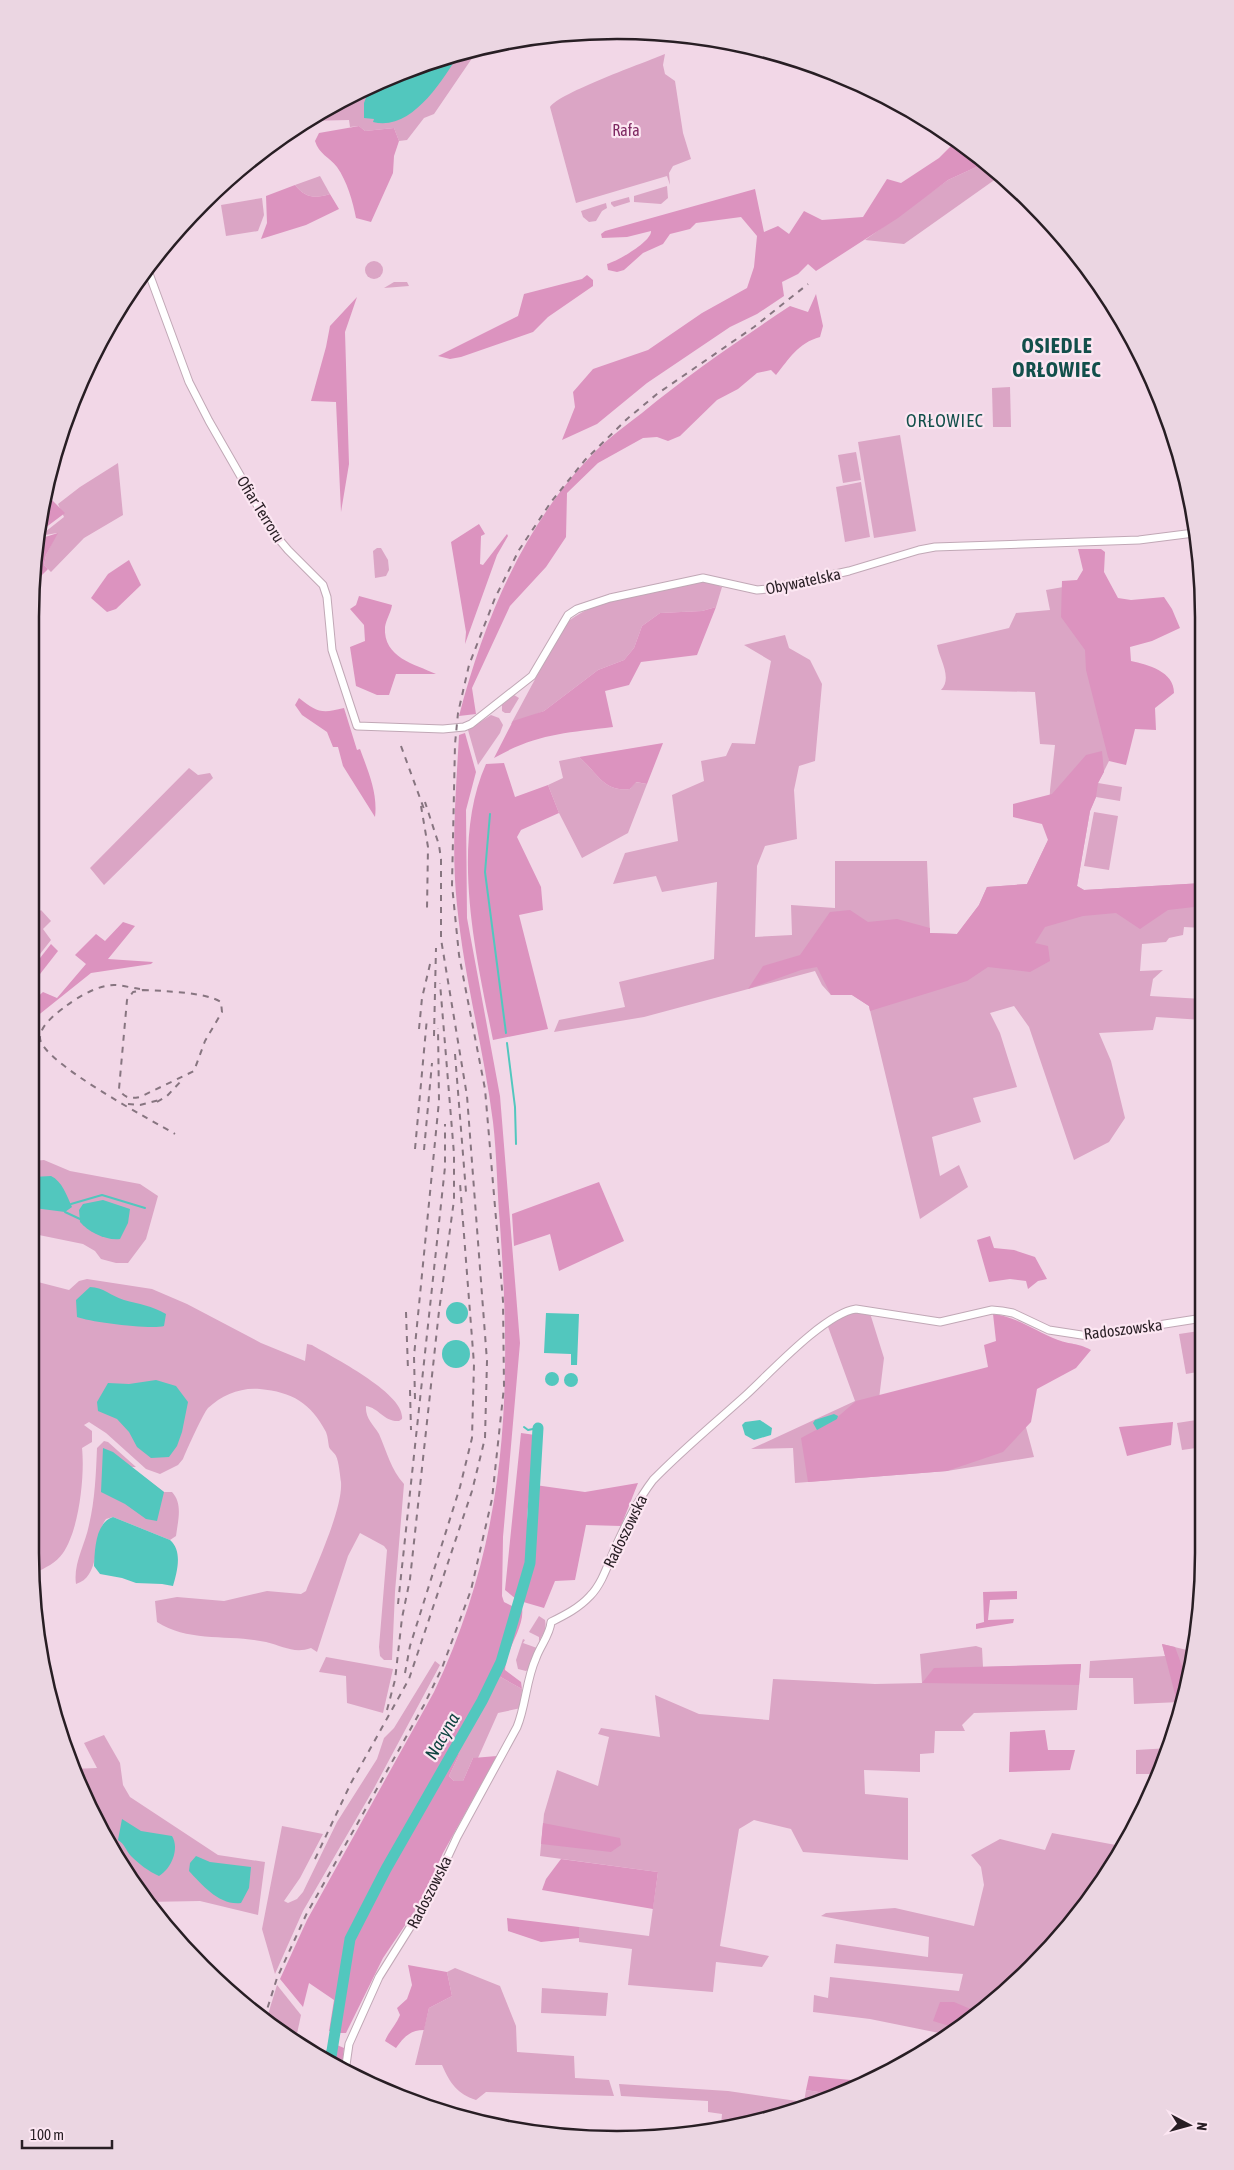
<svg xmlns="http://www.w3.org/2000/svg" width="1234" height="2170" font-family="'Asap Condensed',sans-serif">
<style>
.green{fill:#dba5c5}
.forest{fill:#dc93bf}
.water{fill:#52c7be}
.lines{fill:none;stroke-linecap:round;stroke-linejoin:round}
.stream{stroke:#52c7be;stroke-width:2}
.river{stroke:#52c7be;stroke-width:11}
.secondary-casing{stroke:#c1a8b6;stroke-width:9}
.primary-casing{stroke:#fff;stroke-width:10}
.secondary{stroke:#fff;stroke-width:7}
.primary{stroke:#a1e0da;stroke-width:8}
.rail{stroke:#877580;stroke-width:2;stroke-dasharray:6 6;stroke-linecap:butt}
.labels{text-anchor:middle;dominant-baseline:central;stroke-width:4.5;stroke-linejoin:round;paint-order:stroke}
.park-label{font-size:16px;fill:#7e2862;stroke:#fce6f2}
.street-label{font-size:16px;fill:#281e24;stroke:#fce6f2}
.neighbourhood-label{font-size:18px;letter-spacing:1px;fill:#134f4b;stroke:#fce6f2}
.water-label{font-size:18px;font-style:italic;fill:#0e4340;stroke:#fce6f2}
.district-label{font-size:21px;font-weight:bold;letter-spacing:1px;fill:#134f4b;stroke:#fce6f2}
.rim{fill:none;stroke:#281e24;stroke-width:2.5}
</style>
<rect width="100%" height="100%" fill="#f2d7e7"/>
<g class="green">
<path d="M532,38L503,48L496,47L502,41Z"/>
<path d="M479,48L434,114L424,118L407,140L399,141L394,128L365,131L359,126L350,127L349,120L307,121L316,116L324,115V111L392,75Z"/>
<path d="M665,54L663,65L665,74L675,81L683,133L691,159L673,166L669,173L670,185L667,176L576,203L550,107C559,93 646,62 665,54Z"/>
<path d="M985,163L1000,176L904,244L865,240L948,180Z"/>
<path d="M320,176L330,194C314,199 306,198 295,185Z"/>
<path d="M667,186L668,198L661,204L634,202V196Z"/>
<path d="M629,197L630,202L614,207L611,204V202Z"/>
<path d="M262,198L264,215L258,231L226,236L221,205Z"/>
<path d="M606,203L607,208L602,211L596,221L589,222L583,217L581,211Z"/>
<circle cx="374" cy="270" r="9"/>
<path d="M394,282H407L409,286L384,288Z"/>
<path d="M1010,387L1011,427H993L992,388Z"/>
<path d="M900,435L916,531L874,538L858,442Z"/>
<path d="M856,452L861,480L843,483L838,455Z"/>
<path d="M118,463L123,515L84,538L51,572L44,565L46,555L57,533L40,536L64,517L58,504L80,487Z"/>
<path d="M861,482L870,537L845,542L836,487Z"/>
<path d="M377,548H381L388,560L389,570L386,576L375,578L373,551Z"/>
<path d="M705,581L722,587L716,607L702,611L660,613L642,626L634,648L624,660L598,670L544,711L511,724L562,629C583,598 669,588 705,581Z"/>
<path d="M1092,582L1109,761L1098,783L1122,787L1120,801L1096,797L1090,811L1077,886L1084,890L1203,883V928L1184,927L1183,935L1169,938L1166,942L1142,944L1140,971L1163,970L1153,979L1150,996L1203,999V1020L1156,1017L1153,1030L1099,1033L1111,1061L1125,1118L1109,1142L1074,1160L1029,1027L1014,1006L990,1013L1000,1033L1017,1087L973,1098L981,1122L932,1137L940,1176L959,1165L968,1187L920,1219L869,1006L852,995H831L822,985L815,971L644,1017L554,1032L559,1020L625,1007L619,982L714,959L717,882L662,892L656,876L613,884L625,853L678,841L672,795L704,781L701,761L726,756L732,743L755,744L771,661L744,645L785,635L789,648L810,660L822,684L815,761L799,766L794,790L797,839L765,846L757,866L755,937L792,935L791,905L835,908V861H927L930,933L957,934L979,905L987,887L1027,884L1048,840L1050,790L1055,745L1040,744L1035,692L941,690C953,678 939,658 937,645L1009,628L1016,613L1050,610L1046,590Z"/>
<path d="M514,695L519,698L510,713H505L502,711V705Z"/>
<path d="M491,715L499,718L503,725L500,733L478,765L468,730Z"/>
<path d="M579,757C598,773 603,792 630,789L635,782L647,784L628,833L582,858L559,813L548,785L563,778L559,761Z"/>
<path d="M189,768L198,775L210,773L213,778L104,885L90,868Z"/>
<path d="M1094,812L1118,816L1109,870L1084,866Z"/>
<path d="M32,900L37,904L33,908L38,913L41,910L51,921L43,929L51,940L33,963Z"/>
<path d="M44,1160L70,1171L140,1184L158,1196L146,1239L128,1263H116L101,1259L95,1251L83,1244L34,1234L33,1161Z"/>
<path d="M87,1279L152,1289L187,1304L261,1343L305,1361L307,1344L312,1345C332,1357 406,1394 402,1419L399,1421C384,1422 379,1408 366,1406C365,1418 373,1424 379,1434C387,1452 391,1470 404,1484L395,1592L392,1660H384L380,1656L379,1647L387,1550L384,1546L360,1533L348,1556L317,1652L311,1648C294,1654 283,1646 266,1642C231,1634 189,1643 157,1622L155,1601L177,1597L224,1601L267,1591L301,1594L306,1591C316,1566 343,1508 341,1482C340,1476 339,1462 336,1456C335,1453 331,1451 329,1447C328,1442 328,1437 326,1432C311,1403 292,1392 260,1389C241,1387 222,1395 208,1408C204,1412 186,1451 183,1459L178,1465L160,1474L146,1469L106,1433L89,1422L84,1425L92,1431V1442L82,1448C85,1476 79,1530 63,1553C56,1563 45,1568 35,1573L34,1281L69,1290L79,1281Z"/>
<path d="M869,1310L884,1358L879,1399L1010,1368L1034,1457L947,1471L795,1483L793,1448L751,1449L855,1401L827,1324L843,1313Z"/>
<path d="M1199,1331L1203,1371L1186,1374L1179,1334Z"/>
<rect x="1195" y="1379" width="8" height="17"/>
<path d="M1203,1419V1447L1182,1450L1177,1423Z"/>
<path d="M104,1441L108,1442L136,1467H131L164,1492H172C183,1504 178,1520 176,1536L170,1540L113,1517L106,1519C92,1538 102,1576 76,1584C73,1564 85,1545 89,1525C95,1500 96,1473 97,1448Z"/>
<path d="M539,1616L545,1620C547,1631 543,1633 539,1642V1637L529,1632Z"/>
<path d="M523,1639L525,1640L523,1643L537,1648L529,1669L526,1671L518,1669L516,1660Z"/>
<path d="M1162,1644L1191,1651L1181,1702L1134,1704L1133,1678H1089L1090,1661L1165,1656Z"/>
<path d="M976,1646L982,1648L983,1667L1081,1664L1077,1710L974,1713L962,1725L965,1731H935L934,1753L920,1754V1772L864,1770L865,1794L908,1798V1860L803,1852L791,1829L754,1820L739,1829L720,1946L769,1956L762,1967L716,1962L713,1992L628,1985L632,1949L579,1942V1927L649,1936L658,1872L540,1856L544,1814L557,1770L598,1786L609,1737L598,1734L601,1728L660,1737L655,1695L699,1714L769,1720L773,1679L875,1684L922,1683L920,1654Z"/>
<path d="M326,1657L393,1669L383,1713L347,1703L346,1676L319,1672Z"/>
<path d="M435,1661L440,1665L373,1790L303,1911L275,1974L262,1929L282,1826L323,1834L300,1878L284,1901L288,1903L297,1899L303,1892L337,1822L377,1759L384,1738L394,1728Z"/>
<path d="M497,1675L522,1689L521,1708L498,1713L478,1758H473L463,1781H454L449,1776L459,1755L458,1749L484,1705Z"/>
<path d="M104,1735L120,1763L123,1785L130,1797L218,1855L265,1862L258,1915L200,1901L146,1902L91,1813L72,1769L97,1768L84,1743Z"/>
<path d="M1170,1748L1157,1774H1136V1750Z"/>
<path d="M1052,1833L1121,1846C1116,1857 1111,1870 1104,1880C1066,1937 1006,1997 949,2035L870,2019L813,2012L814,1995L828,1998L830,1977L959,1991L963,1974L834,1963L836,1944L928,1957L929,1937L821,1916L826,1913L895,1908L974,1926L984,1885L981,1867L971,1855L1000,1839L1045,1850Z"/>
<path d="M455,1968L500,1986L516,2026L517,2052L574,2056L575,2078L609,2080L614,2096L486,2092L476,2100C457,2094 450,2083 442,2065H415L429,2008L452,1996L447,1972Z"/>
<path d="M277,1985L301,2015L295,2043L266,2021Z"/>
<path d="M542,1988L608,1993L606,2016L541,2013Z"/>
<path d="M619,2084L728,2091L804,2102L806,2090L837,2095L806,2109L721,2126L722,2114L708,2112V2101L621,2096Z"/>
<path d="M432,2108L460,2110L459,2118Z"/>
<path d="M497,2126L619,2131L618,2137L541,2135Z"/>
</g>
<g class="forest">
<path d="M359,126L365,131L394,128L399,141L394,156L393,173L371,222L356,218C353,202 347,181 337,167C329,157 319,154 315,141L319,133Z"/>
<path d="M957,140L985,163L948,180L898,218L816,271L808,264L798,274L782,282L784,296L757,314L730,327L647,383L597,424L562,440L575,407L573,392L593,369L648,350L702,313L747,288L754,267L757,236L741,217L696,223L690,229L670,234L663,244L643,253L624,270L617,272L608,270L607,264C618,261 652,241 651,231L627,237L602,238L601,234L605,231L755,189L764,232L778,226L789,234L804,211L822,220L863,217L887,179L901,183L939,158Z"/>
<path d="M295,185C306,198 314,199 330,194L339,209L306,225L261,239L267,223L266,196Z"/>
<path d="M587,275L593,280V286L548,317L533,332L461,357L450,359L438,356L518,316L524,294L582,279Z"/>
<path d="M816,294L823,326L820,337C798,343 789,359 776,375L771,370L757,373L738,389L717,400L680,436L668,441L657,437L643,438L598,463L567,493L566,537L546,567L510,606L472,688L476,714L459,716C485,616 527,516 603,444C615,433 629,423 642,413C689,374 739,340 790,306L808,312Z"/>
<path d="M357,297L345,332L349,464L341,512L336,402L311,401L326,347L330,326Z"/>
<path d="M48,496L65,513L41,531L48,497Z"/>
<path d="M479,524L485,534L481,536L480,564L483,565L507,534L508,536L497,555L465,644L466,632L451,542Z"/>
<path d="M58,533L46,555L44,565L48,569L37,580L35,586L31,585L34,562L38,558L36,556L40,536L45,537Z"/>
<path d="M1078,549H1101L1105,552L1104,572L1118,598L1131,600L1164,597L1172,609L1180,628L1152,641L1130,647L1131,661C1148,665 1174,671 1174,693L1155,708L1156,730L1135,729L1126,765L1109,761L1086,670L1085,650L1061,617L1062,581L1077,580L1083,570Z"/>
<path d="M129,560L141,585L116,609L107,612L91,598L108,574Z"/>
<path d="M359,596L392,605C391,612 386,620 385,627C383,658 415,664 436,674H396L389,695H377L356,686L350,647L365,641L364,625L350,609L356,605Z"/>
<path d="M716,607L697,655L641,662L629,685L605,691L613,727C565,733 536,734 494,758L513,721L544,711L598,670L624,660L634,648L642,626L660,613L702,611Z"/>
<path d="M299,698C317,712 321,714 344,708L357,750L360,749C368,771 378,793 375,817L343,766L338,747H333L327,732L302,715L295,705Z"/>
<path d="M465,733L476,772L466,810L467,918L500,1096L520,1343L503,1537L502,1596L504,1602L514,1607L499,1662L383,1870L348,1938L334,2032L329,2031L334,2000L309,1983L303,2007L280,1979L307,1920L434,1692C508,1536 512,1393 500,1225C497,1191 497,1156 493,1122C484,1050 464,978 457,905C451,849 456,791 459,735Z"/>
<path d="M663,743L647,784L636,782L630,789C603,792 598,773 579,757Z"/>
<path d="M1102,751L1104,772L1098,783L1096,797L1090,811L1077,886L1084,890L1203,883V906L1168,910L1140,929L1116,913L1083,916L1045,927L1035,943L1048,946L1050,961L1030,972L988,967L967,981L870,1011L869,1006L852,995H831L817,967L801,970L748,989L763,966L800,955L830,912L850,910L868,922L897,919L930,928V933L957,934L979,905L987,887L1027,884L1048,840L1042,824L1013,817V804L1052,794L1086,755Z"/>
<path d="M504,763L515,797L548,785L559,813L521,830L517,837L541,887L543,910L519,915L548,1029L493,1040C476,956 450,845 486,764Z"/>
<path d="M123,922L135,926L108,959L153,962L151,964L91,973L36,1017L33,1013V1001L43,992L57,998L86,964L75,955L96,934L105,941Z"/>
<path d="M51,944L58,951L33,983V967Z"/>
<path d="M599,1182L624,1241L559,1271L550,1234L514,1246L512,1214Z"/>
<path d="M990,1236L994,1248L1014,1250L1035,1257L1047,1279L1038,1281L1028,1289L1026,1281L1010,1279L989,1282L977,1240Z"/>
<path d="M993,1314C1018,1317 1035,1331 1058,1340C1071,1345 1076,1342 1091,1350L1076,1368L1037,1389L1031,1422L1003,1452L947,1471L808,1482L801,1438L833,1421L856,1401L988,1367L984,1345L996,1341Z"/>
<path d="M1173,1422L1171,1445L1127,1456L1119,1427Z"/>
<path d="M521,1433L535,1435L527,1517V1561L516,1599L505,1590Z"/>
<path d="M638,1483L621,1526L586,1525L575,1580L555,1581L544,1608L520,1601L531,1563L535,1485L585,1492Z"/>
<path d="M1017,1591V1599L990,1600L988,1620L1014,1619L1013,1623L976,1629V1624L984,1622L983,1592Z"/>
<path d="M518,1607L522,1608C525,1627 506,1648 505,1670L521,1682L522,1689L497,1675Z"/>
<path d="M1162,1644L1175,1647L1186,1677L1181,1702H1177Z"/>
<path d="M1081,1664L1079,1685L922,1683L934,1668Z"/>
<path d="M1045,1730L1048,1750H1075L1070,1770L1009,1772L1010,1732Z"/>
<path d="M458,1749L459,1755L449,1776L454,1781H463L473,1758L497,1756L443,1853L422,1900L383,1958L346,2033H337L352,1940L387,1871Z"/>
<path d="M543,1823L620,1838L621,1845L611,1852L541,1844Z"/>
<path d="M561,1859L658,1872L653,1909L542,1890L546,1879Z"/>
<path d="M507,1918L579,1927V1938L541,1942L508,1931Z"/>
<path d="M408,1965L447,1972L452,1996L429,2008L424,2030C410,2030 404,2037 396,2048L385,2041C389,2031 396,2025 400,2015L397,2008L407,1999L412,1985Z"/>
<path d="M940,2002H954L980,2013L959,2029L933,2021Z"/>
<path d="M337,2045L344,2048L342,2071L333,2066Z"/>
<path d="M809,2076L851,2080L861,2084L837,2095L806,2090Z"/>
</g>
<g class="water">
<path d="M459,54C442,81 411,132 373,122L374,119L364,118V103L370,87L390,79L396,74Z"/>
<path d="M51,1176C62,1181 67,1196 72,1207L65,1212L34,1208L33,1177Z"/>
<path d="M103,1200L130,1209L128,1223L120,1239C107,1241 88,1232 80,1222L79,1210L83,1204Z"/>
<path d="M90,1287C103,1287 111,1296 124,1300C139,1304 152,1306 166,1314L164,1326C152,1330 90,1322 77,1317L76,1300Z"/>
<circle cx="457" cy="1313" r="11"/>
<path d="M546,1313L579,1314L577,1365H571V1354L544,1353Z"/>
<circle cx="456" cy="1354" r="14"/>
<circle cx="552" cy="1379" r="7"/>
<circle cx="571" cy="1380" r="7"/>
<path d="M156,1380L176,1386L188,1402L182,1432L177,1446L169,1457L151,1458L137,1447L129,1432L117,1419L98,1411L97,1402L108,1383L129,1384Z"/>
<path d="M834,1414L838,1416L837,1419L817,1430L813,1423L815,1420Z"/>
<path d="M760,1420L772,1428L771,1435L754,1440L745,1435L742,1425L745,1422Z"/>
<path d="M103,1448L113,1452L164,1492L157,1521L146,1519L125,1504L101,1492Z"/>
<path d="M113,1517L170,1540C183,1551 177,1572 173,1586L162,1584L136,1583L122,1578L100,1574L94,1566C95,1550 95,1523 113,1517Z"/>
<path d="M122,1819L141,1831L172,1836C180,1849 171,1869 159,1876C148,1871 139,1864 131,1856C126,1851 125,1844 118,1840Z"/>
<path d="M196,1856L210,1862L251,1867L249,1888L241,1903C220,1906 202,1885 189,1871L190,1863Z"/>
<path d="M330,2041L337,2045L333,2066L323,2060Z"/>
</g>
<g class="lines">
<g class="stream">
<path d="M490,814L485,872L506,1033"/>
<path d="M507,1043L515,1107L516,1144"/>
<path d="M71,1204L102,1195L145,1208"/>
<path d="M65,1212L80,1219"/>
<path d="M524,1427L528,1430L538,1428"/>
</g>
<path class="river" d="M331,2057L350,1939L386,1869L482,1701L501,1662L530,1563L538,1428"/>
<g class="secondary-casing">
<g id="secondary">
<path d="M147,268L189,382L209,421L272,531L288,550L323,585L327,597L332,650L357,726L443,729L464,727L471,724L532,676L568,615L577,609L610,598L703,578L757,590L768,589L849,571L919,550L935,547L1139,540L1194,533"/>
<path d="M345,2072L349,2044L379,1977L429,1897L457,1837L517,1727C526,1705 526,1680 536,1658C540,1646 550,1635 551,1622C565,1615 579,1608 590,1596C602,1584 608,1564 615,1548C626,1524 637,1501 653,1480C682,1450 715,1423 746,1395C770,1373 825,1313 856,1309L940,1322L992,1310L1002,1311L1013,1313L1049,1330L1088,1336L1203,1318"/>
</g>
</g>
<g class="primary-casing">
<path id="primary" d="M1203,1223V1265"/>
</g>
<use href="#secondary" class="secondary"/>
<use href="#primary" class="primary"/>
<g class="rail">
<path d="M401,746L424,809"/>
<path d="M421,806L428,847L427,909"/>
<path d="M140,989C132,988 122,985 114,985C98,985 78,997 66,1006C57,1013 40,1025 40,1038C41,1062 153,1121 175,1134"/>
<path d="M143,990C163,991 205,992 221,1002L222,1012L205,1041L194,1071L140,1097C130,1099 124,1098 119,1089L127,1000L133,992Z"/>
<path d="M419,1029L422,998L431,960"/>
<path d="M434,1036L436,948"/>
<path d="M455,1054L466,1192"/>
<path d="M157,1102L167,1096L183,1079"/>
<path d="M128,1104L140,1105L163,1099"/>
<path d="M415,1149L427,1018"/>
<path d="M424,1150L432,1063"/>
<path d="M406,1312L408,1370"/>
<path d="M410,1390L411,1430"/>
<path d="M415,1399L414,1356L439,1101L438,1028"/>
<path d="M398,1604L445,1167V1124"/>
<path d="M405,1673L410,1646L460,1487L472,1438L474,1364L460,1183"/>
<path d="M387,1710L395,1680L402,1618L410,1579L439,1311L454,1200V1154L440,983"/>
<path d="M315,1859L351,1783L409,1679L472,1491L485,1438L487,1361L467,1096L441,939V859L439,845L425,802"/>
<path d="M264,2019L277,1978L306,1915L424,1705L442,1668L471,1590L492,1499L504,1387L503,1301L485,1089L459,955L452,885L455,744L458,713L469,665L495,598L519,550L551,502L585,460L627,419L657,394L754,327L808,284"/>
</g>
</g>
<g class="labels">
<g class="park-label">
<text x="626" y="130">Rafa</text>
</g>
<g class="street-label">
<text transform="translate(261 509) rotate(58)">Ofiar Terroru</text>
<text transform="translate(803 581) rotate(-12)">Obywatelska</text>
<text transform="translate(1123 1329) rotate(-7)">Radoszowska</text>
<text transform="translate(625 1531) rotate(-64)">Radoszowska</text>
<text transform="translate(429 1892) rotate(-63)">Radoszowska</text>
</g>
<g class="neighbourhood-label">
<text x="945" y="420">ORŁOWIEC</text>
</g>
<g class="water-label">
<text transform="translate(442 1736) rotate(-60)">Nacyna</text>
</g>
<g class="district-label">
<text x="1057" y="345">OSIEDLE<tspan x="1057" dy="24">ORŁOWIEC</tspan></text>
</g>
</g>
<path d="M0 0H1234V2170H0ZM617 39H617A578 578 0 0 1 1195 617V1553A578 578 0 0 1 617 2131H617A578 578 0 0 1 39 1553V617A578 578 0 0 1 617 39Z" fill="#ebd6e2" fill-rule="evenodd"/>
<path class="rim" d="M617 39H617A578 578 0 0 1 1195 617V1553A578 578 0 0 1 617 2131H617A578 578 0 0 1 39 1553V617A578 578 0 0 1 617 39Z"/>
<g transform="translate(1189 2125) rotate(96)" stroke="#fce6f2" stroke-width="4" paint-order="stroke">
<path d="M0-4L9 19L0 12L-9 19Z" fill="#281e24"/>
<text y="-8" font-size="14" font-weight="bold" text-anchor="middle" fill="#281e24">N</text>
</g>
<path d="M22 2140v8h90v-8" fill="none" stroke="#281e24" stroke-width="2.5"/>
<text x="30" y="2140" font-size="15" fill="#281e24" stroke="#fce6f2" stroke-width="4" paint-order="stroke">100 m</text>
</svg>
